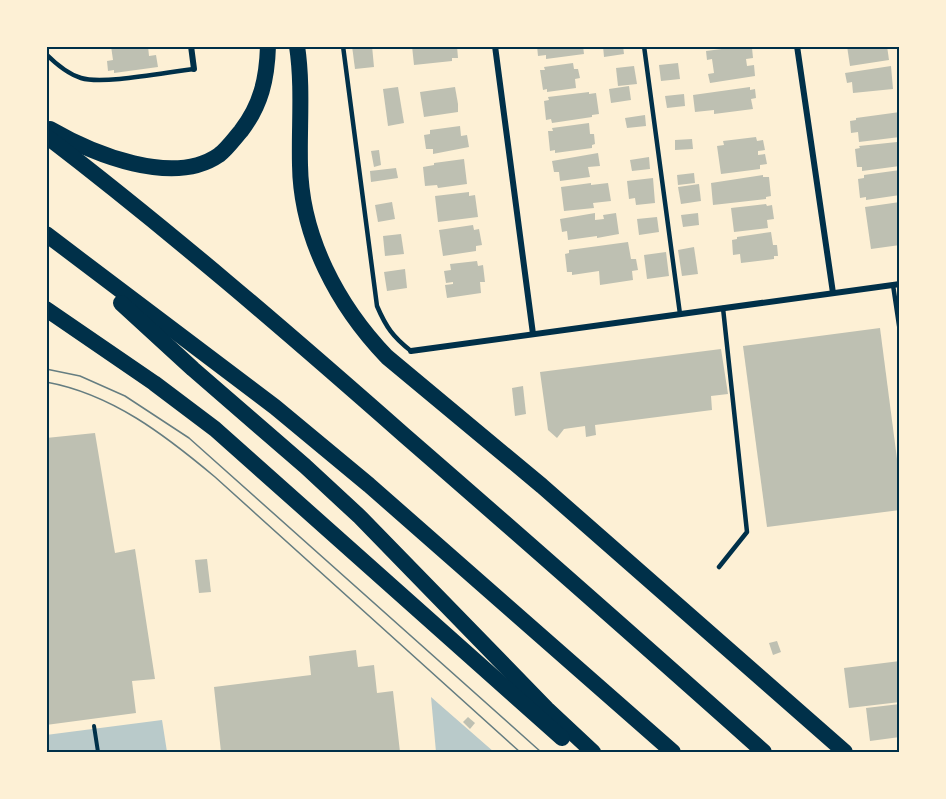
<svg xmlns="http://www.w3.org/2000/svg" width="946" height="799" font-family="'PT Sans Narrow',sans-serif">
<style>
.green{fill:#b9caca}
.building{fill:#bec0b2}
.lines{fill:none;stroke-linecap:round;stroke-linejoin:round}
.path{stroke:#003049;stroke-width:4}
.service{stroke:#003049;stroke-width:4.5}
.minor{stroke:#003049;stroke-width:6}
.motorway{stroke:#003049;stroke-width:16}
.tram{stroke:#657d81;stroke-width:1.5}
.neatline{fill:none;stroke:#003049;stroke-width:2}
</style>
<rect width="100%" height="100%" fill="#fdf0d5"/>
<g class="green">
<path d="M431,697L439,704L494,752H436Z"/>
<path d="M162,720L167,752H47L46,735Z"/>
</g>
<g class="building">
<path d="M111,46H148L149,56L156,55L158,67L114,73V70L108,71L107,61L113,60Z"/>
<path d="M352,46H372L374,67L355,69Z"/>
<path d="M412,46H457L458,58H452V61L414,65Z"/>
<path d="M537,46H583L584,54L546,59V55L538,56Z"/>
<path d="M603,46H623L624,54L604,57Z"/>
<path d="M745,46V48H752L753,58L746,59L747,66L754,65L755,76L710,83L708,74L714,73L712,59L707,60L706,51Z"/>
<path d="M847,46H887L889,60L850,66Z"/>
<path d="M573,63L574,69H578L580,78L575,79L576,88L547,92V89L543,90L540,70H545L544,67Z"/>
<path d="M678,63L680,79L661,81L659,65Z"/>
<path d="M634,66L637,84L618,86L616,68Z"/>
<path d="M891,66L893,89L853,93L852,82L847,83L845,73Z"/>
<path d="M629,86L631,100L611,103L609,89Z"/>
<path d="M398,87L404,123L388,126L383,89Z"/>
<path d="M455,87L458,104V112L424,117L420,92Z"/>
<path d="M750,87V90L755,89L756,98L751,99L753,109L714,114V110L695,112L693,95Z"/>
<path d="M589,92V94L596,93L599,114L592,115V117L552,123L551,119L546,120L544,101L549,100L548,97Z"/>
<path d="M684,94L685,106L667,108L665,96Z"/>
<path d="M900,112V137L859,142L858,132L851,133L850,121L856,120V118Z"/>
<path d="M645,115L646,126L627,128L625,118Z"/>
<path d="M589,123L590,134H594L595,144L592,145V148L555,153V150L550,151L548,131H553L552,128Z"/>
<path d="M460,126L461,136L467,135L469,147L433,154V149H426L424,135L430,134V130Z"/>
<path d="M756,137L757,141L763,140L765,150L758,151V155L765,154L767,164L760,165V169L721,174L717,146L724,145L723,141Z"/>
<path d="M692,139L693,149L675,150V140Z"/>
<path d="M897,142L900,166L862,171V167H857L855,149L860,148L859,146Z"/>
<path d="M379,150L381,165L374,167L371,151Z"/>
<path d="M598,153L600,166L588,167L590,177L560,181L559,172H554L552,161Z"/>
<path d="M649,157L650,169L632,171L630,160Z"/>
<path d="M464,159L467,184L438,188L437,185L425,186L423,167L434,165V163Z"/>
<path d="M396,168L398,178L371,182L370,171Z"/>
<path d="M900,170V195L866,200V197L860,198L858,179L864,178V175Z"/>
<path d="M694,173L695,183L678,185L677,175Z"/>
<path d="M763,175V177H769L771,196L766,197V199L713,205L711,183Z"/>
<path d="M653,178L655,203L636,205L635,198L629,199L627,181Z"/>
<path d="M591,183V185L608,183L611,201L593,203L594,208L564,211L561,187Z"/>
<path d="M699,184L701,201L681,204L678,187Z"/>
<path d="M469,192V196L475,195L478,217L438,222L435,196Z"/>
<path d="M392,202L395,219L378,222L375,205Z"/>
<path d="M900,202V245L871,249L865,207Z"/>
<path d="M766,204L767,206L772,205L774,219L767,220L768,228L734,232L731,208Z"/>
<path d="M595,213V220L604,219L603,215L616,213L619,234L597,238V236L568,240L567,231L562,232L560,219Z"/>
<path d="M698,213L699,225L683,227L681,215Z"/>
<path d="M657,217L659,232L639,235L637,219Z"/>
<path d="M473,225L474,230L479,229L482,245L476,246V251L443,256L439,230Z"/>
<path d="M771,232L773,245H777L778,256H774V259L741,263L740,254L733,255L732,240L737,239V237Z"/>
<path d="M401,234L404,254L385,256L383,236Z"/>
<path d="M628,242L631,259H636L638,270L632,271L633,280L600,285L599,271L572,275V272H567L565,254L569,253V250Z"/>
<path d="M694,247L698,274L682,276L678,250Z"/>
<path d="M666,252L669,276L647,279L644,255Z"/>
<path d="M477,261L478,266L483,265L485,282H480L481,293L447,298L445,285L453,284V282L446,283L444,271L451,270L450,264Z"/>
<path d="M405,269L407,288L387,291L384,272Z"/>
<path d="M880,328L900,482V510L767,527L743,346Z"/>
<path d="M721,349L728,394L711,396L712,410L595,425L596,435L586,437L585,426L564,429L557,438L548,430L540,372Z"/>
<path d="M523,386L526,414L515,416L512,388Z"/>
<path d="M95,433L115,553L135,549L155,679L132,681L136,713L46,725V438Z"/>
<path d="M207,559L211,592L199,593L195,560Z"/>
<path d="M777,641L781,652L773,655L769,643Z"/>
<path d="M356,650L358,667L374,665L377,693L393,691L400,752H221L214,687L311,675L309,656Z"/>
<path d="M900,661V702L849,708L844,668Z"/>
<path d="M900,704V737L870,741L866,708Z"/>
<path d="M468,717L475,723L470,729L463,722Z"/>
</g>
<g class="lines">
<path class="path" d="M94,726L98,752"/>
<g class="service">
<path d="M343,46L377,306C386,327 393,337 411,351"/>
<path d="M644,46L680,314"/>
<path d="M46,54C56,64 68,74 81,78C103,85 167,72 194,69"/>
<path d="M893,285L900,332"/>
<path d="M719,567L747,532L723,308"/>
</g>
<g class="minor">
<path d="M191,46L194,69"/>
<path d="M495,46L533,334"/>
<path d="M797,46L833,293"/>
<path d="M411,351L900,284"/>
</g>
<g class="motorway">
<path d="M297,46C303,86 299,126 300,165C301,237 338,306 387,357L542,486L845,752"/>
<path d="M50,129C93,154 173,187 219,155C227,149 234,139 241,131C261,105 267,79 268,46"/>
<path d="M46,136C170,231 287,332 404,435C525,540 645,646 764,752"/>
<path d="M46,234L275,407L369,485L673,752"/>
<path d="M121,303L193,369L305,466L360,517L547,709L593,752"/>
<path d="M46,309L154,383L215,429L562,738"/>
</g>
<g class="tram">
<path d="M46,369L80,376L125,396L189,438L541,752"/>
<path d="M46,382C112,394 165,435 215,477L520,752"/>
</g>
</g>
<rect width="946" height="799" fill="none" stroke="#fdf0d5" stroke-width="96"/>
<rect x="48" y="48" width="850" height="703" class="neatline"/>
</svg>
